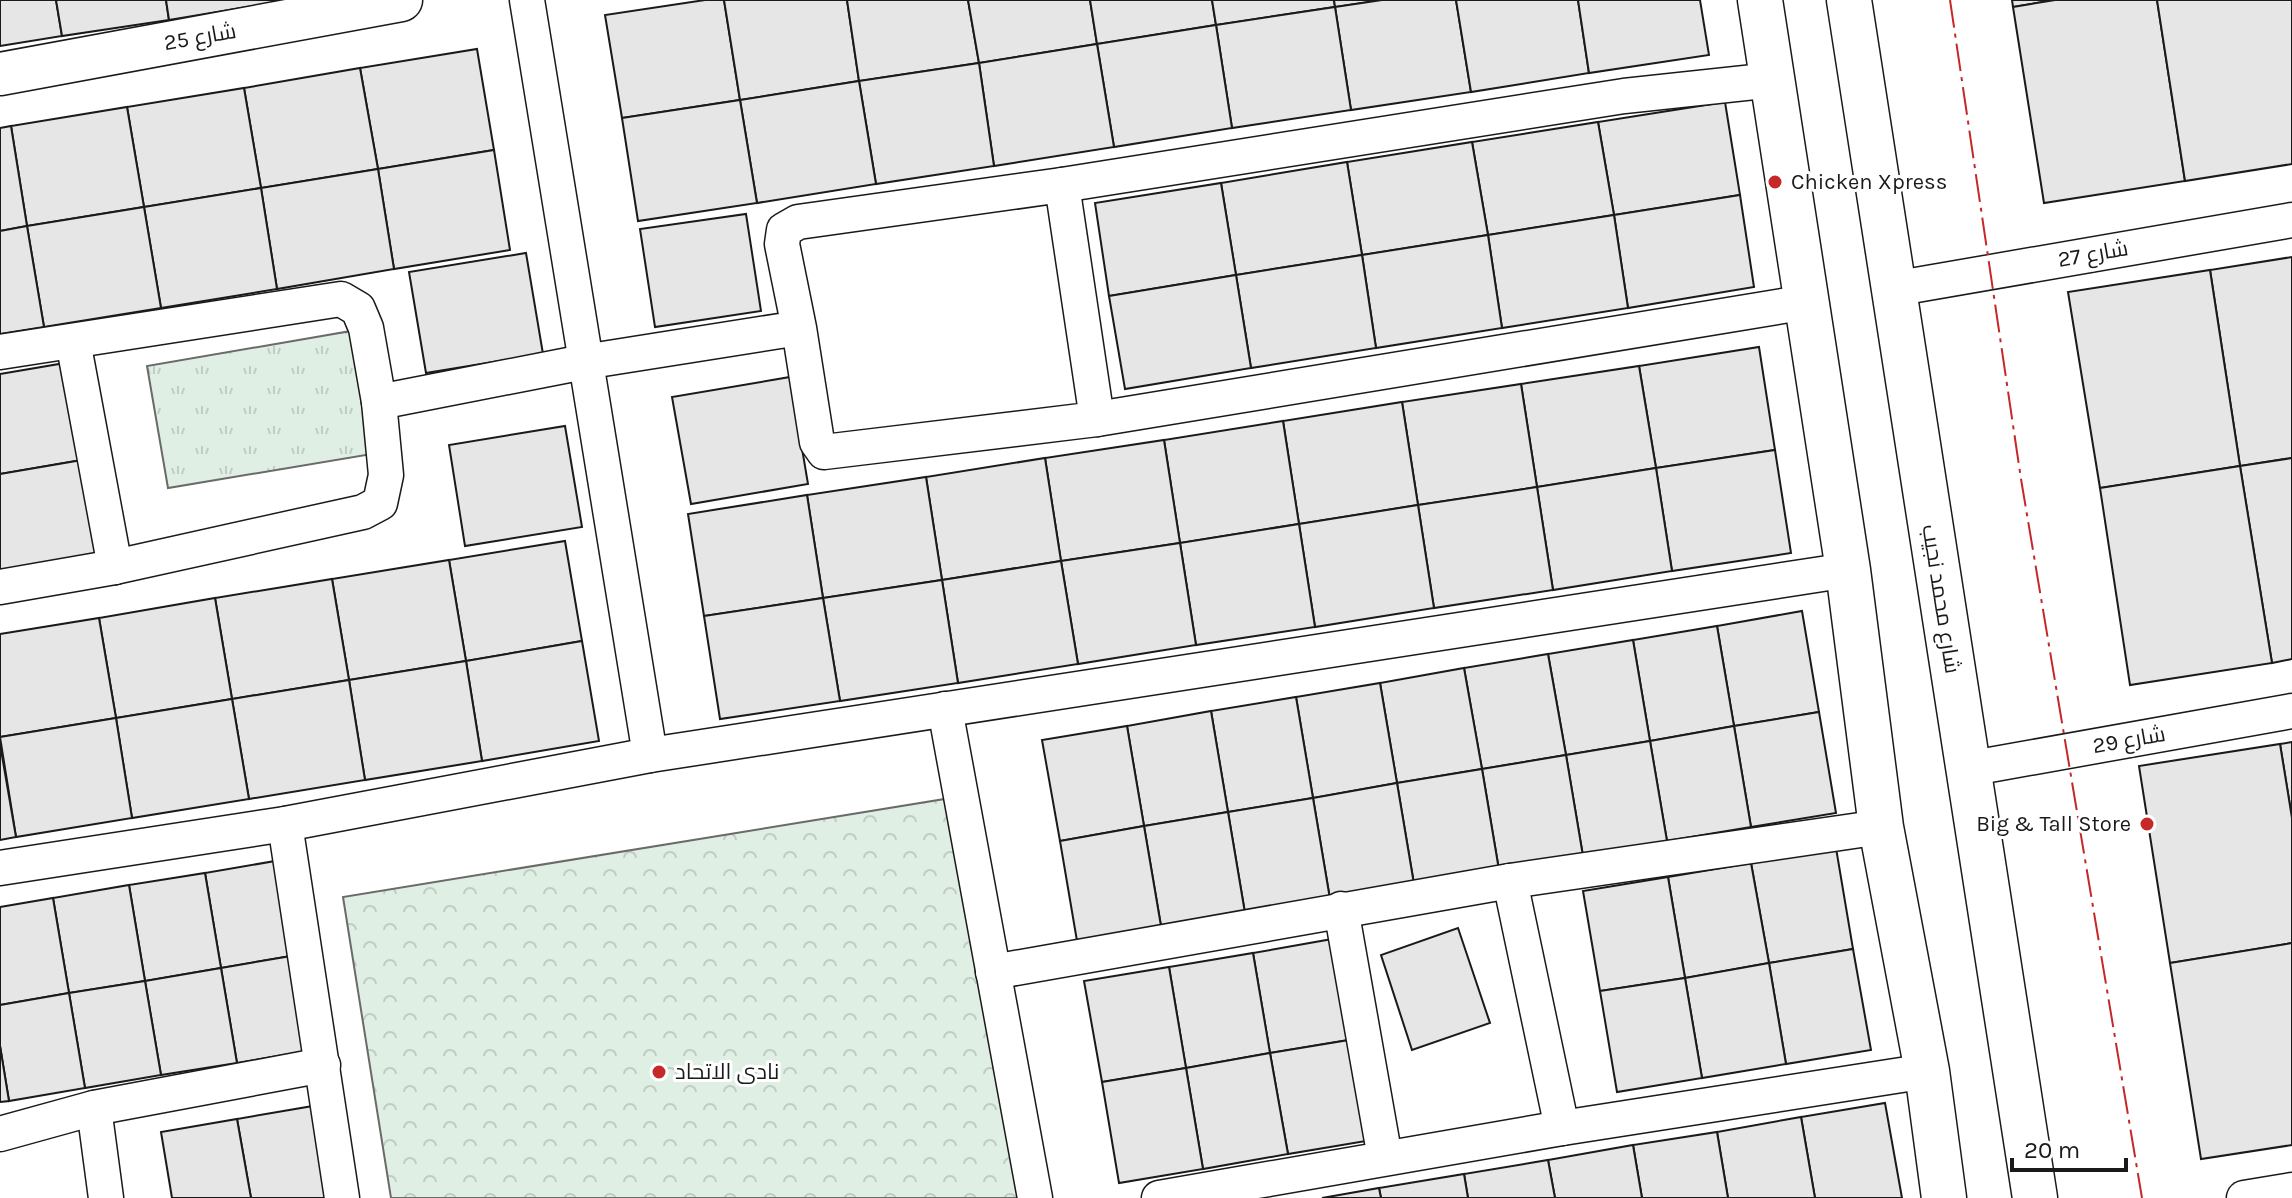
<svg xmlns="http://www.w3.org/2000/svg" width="2292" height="1198" font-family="Karla,Cairo,sans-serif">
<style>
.grass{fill:url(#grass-tufts);stroke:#6a6a6a;stroke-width:2}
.park{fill:url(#park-crowns);stroke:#6a6a6a;stroke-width:2}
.building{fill:#e6e6e6;stroke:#1a1a1a;stroke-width:2}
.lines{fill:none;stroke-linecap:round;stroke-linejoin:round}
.minor-casing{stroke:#1a1a1a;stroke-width:37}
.tertiary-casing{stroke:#1a1a1a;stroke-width:45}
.secondary-casing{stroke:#1a1a1a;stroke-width:47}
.minor{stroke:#fff;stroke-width:34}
.tertiary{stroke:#fff;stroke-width:42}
.secondary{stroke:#fff;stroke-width:44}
.power{stroke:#c62828;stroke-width:2;stroke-dasharray:28 6 4 6;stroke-linecap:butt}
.poi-dot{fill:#c62828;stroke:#fff;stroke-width:3}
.labels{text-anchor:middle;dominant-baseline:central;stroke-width:6;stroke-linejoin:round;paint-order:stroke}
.street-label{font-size:22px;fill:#1a1a1a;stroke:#fff}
.poi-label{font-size:22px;fill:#1a1a1a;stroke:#fff;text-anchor:start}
</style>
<defs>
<pattern id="grass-tufts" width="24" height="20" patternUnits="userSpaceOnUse" patternTransform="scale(2)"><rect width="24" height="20" fill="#e0efe3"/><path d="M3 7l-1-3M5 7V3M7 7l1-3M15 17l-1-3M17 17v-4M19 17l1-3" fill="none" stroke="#c0ccc2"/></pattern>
<pattern id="park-crowns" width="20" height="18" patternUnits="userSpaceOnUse" patternTransform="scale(2)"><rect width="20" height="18" fill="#e0efe3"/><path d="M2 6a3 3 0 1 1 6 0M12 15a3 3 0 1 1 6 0" fill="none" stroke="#c0ccc2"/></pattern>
</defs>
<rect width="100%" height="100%" fill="#fff"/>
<path class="grass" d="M351,331L372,454L168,488L147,366Z"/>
<path class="park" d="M957,797L1019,1198H391L343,897Z"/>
<g class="building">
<path d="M0,0H56L62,36L0,46Z"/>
<path d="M56,0H166L169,20L62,36Z"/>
<path d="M166,0H277V2L169,20Z"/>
<path d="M705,0H724L740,100L622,118L605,15Z"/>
<path d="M724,0H847L859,81L740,100Z"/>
<path d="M847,0H968L979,63L859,81Z"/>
<path d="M968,0H1090L1097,44L979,63Z"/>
<path d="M1090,0H1212L1216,25L1097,44Z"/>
<path d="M1212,0H1334L1335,7L1216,25Z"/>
<path d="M1334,0H1382L1335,7Z"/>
<path d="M1382,0H1456L1471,92L1351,110L1335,7Z"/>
<path d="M1456,0H1578L1589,73L1471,92Z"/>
<path d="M1578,0H1700L1709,55L1589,73Z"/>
<path d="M2012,0H2055L2013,7Z"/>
<path d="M2055,0H2157L2185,181L2044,203L2013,7Z"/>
<path d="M2157,0H2292V164L2185,181Z"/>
<path d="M1335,7L1351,110L1232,128L1216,25Z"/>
<path d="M1216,25L1232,128L1114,147L1097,44Z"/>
<path d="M1097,44L1114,147L994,166L979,63Z"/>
<path d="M477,49L494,150L378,169L360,68Z"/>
<path d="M979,63L994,166L876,184L859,81Z"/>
<path d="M360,68L378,169L261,188L244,88Z"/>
<path d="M859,81L876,184L757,203L740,100Z"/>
<path d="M244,88L261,188L144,207L127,107Z"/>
<path d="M740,100L757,203L638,221L622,118Z"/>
<path d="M1725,102L1740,195L1614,215L1598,122Z"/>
<path d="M127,107L144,207L27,226L11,126Z"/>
<path d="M1598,122L1614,215L1488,235L1472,142Z"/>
<path d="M11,126L27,226L0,231V128Z"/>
<path d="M1472,142L1488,235L1362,255L1347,162Z"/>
<path d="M494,150L510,250L394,269L378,169Z"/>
<path d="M1347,162L1362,255L1236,275L1221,183Z"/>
<path d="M378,169L394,269L277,289L261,188Z"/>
<path d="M1221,183L1236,275L1109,296L1095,203Z"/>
<path d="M261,188L277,289L161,308L144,207Z"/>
<path d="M1740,195L1754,287L1628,308L1614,215Z"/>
<path d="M144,207L161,308L44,327L27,226Z"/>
<path d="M746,214L761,311L655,327L640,229Z"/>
<path d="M1614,215L1628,308L1502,328L1488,235Z"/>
<path d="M27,226L44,327L0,334V231Z"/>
<path d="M1488,235L1502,328L1376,348L1362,255Z"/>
<path d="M526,253L543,354L426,373L409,272Z"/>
<path d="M1362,255L1376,348L1251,368L1236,275Z"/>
<path d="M2292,257V458L2240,466L2210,270Z"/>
<path d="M2210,270L2240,466L2100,488L2068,292Z"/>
<path d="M1236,275L1251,368L1125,389L1109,296Z"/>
<path d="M1759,347L1775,450L1656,468L1639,366Z"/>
<path d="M65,363L82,460L0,474V374Z"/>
<path d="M1639,366L1656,468L1537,487L1521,384Z"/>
<path d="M790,377L808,484L691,504L672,397Z"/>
<path d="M1521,384L1537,487L1418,505L1402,402Z"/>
<path d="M1402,402L1418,505L1299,524L1283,421Z"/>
<path d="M1283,421L1299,524L1180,543L1164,440Z"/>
<path d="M565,426L582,527L465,546L449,445Z"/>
<path d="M1164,440L1180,543L1061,561L1045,458Z"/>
<path d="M1775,450L1791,553L1672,571L1656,468Z"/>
<path d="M1045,458L1061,561L942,580L926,477Z"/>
<path d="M2292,458V659L2272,663L2240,466Z"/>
<path d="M82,460L98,556L0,573V474Z"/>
<path d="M2240,466L2272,663L2130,685L2100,488Z"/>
<path d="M1656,468L1672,571L1553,590L1537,487Z"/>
<path d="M926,477L942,580L823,598L807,495Z"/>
<path d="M1537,487L1553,590L1434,608L1418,505Z"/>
<path d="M807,495L823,598L704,616L688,514Z"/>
<path d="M1418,505L1434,608L1315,627L1299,524Z"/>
<path d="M1299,524L1315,627L1196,645L1180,543Z"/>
<path d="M565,541L582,641L466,661L449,560Z"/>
<path d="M1180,543L1196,645L1078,664L1061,561Z"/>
<path d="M449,560L466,661L349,680L332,579Z"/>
<path d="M1061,561L1078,664L958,683L942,580Z"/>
<path d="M332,579L349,680L232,699L215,598Z"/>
<path d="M942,580L958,683L840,701L823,598Z"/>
<path d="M215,598L232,699L116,718L99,618Z"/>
<path d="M823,598L840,701L720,719L704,616Z"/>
<path d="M1802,611L1819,712L1734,726L1717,626Z"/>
<path d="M99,618L116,718L0,737V634Z"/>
<path d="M1717,626L1734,726L1650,741L1633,640Z"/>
<path d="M1633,640L1650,741L1566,755L1548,654Z"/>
<path d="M582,641L599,741L482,761L466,661Z"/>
<path d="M1548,654L1566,755L1482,769L1464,668Z"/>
<path d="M466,661L482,761L365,780L349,680Z"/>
<path d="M1464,668L1482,769L1397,783L1380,683Z"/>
<path d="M349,680L365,780L249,799L232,699Z"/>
<path d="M1380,683L1397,783L1313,798L1296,697Z"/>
<path d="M1296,697L1313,798L1228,812L1211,711Z"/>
<path d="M232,699L249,799L132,818L116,718Z"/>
<path d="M1211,711L1228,812L1144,826L1127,726Z"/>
<path d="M1819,712L1836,813L1751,827L1734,726Z"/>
<path d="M116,718L132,818L16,837L0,737Z"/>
<path d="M1127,726L1144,826L1060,841L1042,740Z"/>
<path d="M1734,726L1751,827L1667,841L1650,741Z"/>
<path d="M1650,741L1667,841L1583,856L1566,755Z"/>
<path d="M2292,742V818L2280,744Z"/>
<path d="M0,744L16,837L0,840Z"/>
<path d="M2280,744L2292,818V943L2170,963L2139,766Z"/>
<path d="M1566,755L1583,856L1499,870L1482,769Z"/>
<path d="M1482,769L1499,870L1414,884L1397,783Z"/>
<path d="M1397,783L1414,884L1330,899L1313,798Z"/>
<path d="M1313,798L1330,899L1245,913L1228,812Z"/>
<path d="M1228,812L1245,913L1161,926L1144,826Z"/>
<path d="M1144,826L1161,926L1077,941L1060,841Z"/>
<path d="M1836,848L1853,949L1769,963L1751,863Z"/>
<path d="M281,860L297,955L221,968L205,873Z"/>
<path d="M1751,863L1769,963L1685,978L1668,877Z"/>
<path d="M205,873L221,968L145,981L129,885Z"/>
<path d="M1668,877L1685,978L1600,991L1583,891Z"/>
<path d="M129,885L145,981L69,993L53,898Z"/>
<path d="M53,898L69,993L0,1005V907Z"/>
<path d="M1458,928L1490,1023L1412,1050L1381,955Z"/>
<path d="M1338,938L1355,1039L1270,1053L1253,953Z"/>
<path d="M2292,943V1145L2201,1159L2170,963Z"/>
<path d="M1853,949L1871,1050L1786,1064L1769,963Z"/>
<path d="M1253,953L1270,1053L1186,1068L1169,967Z"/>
<path d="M297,955L313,1050L237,1063L221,968Z"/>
<path d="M1769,963L1786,1064L1702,1078L1685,978Z"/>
<path d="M1169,967L1186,1068L1102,1082L1084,981Z"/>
<path d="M221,968L237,1063L161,1075L145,981Z"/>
<path d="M1685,978L1702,1078L1617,1092L1600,991Z"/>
<path d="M145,981L161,1075L85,1088L69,993Z"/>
<path d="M69,993L85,1088L9,1101L0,1046V1005Z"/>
<path d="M1355,1039L1372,1140L1288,1154L1270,1053Z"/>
<path d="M0,1046L9,1101L0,1102Z"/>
<path d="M1270,1053L1288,1154L1203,1169L1186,1068Z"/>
<path d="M1186,1068L1203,1169L1119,1183L1102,1082Z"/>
<path d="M1885,1103L1902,1198H1815L1801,1117Z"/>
<path d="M313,1106L329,1198H251L237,1119Z"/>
<path d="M1801,1117L1815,1198H1728L1717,1132Z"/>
<path d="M237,1119L251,1198H172L161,1132Z"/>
<path d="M1717,1132L1728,1198H1642L1633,1145Z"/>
<path d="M1633,1145L1642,1198H1555L1548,1160Z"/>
<path d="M1548,1160L1555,1198H1468L1464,1174Z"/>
<path d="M1464,1174L1468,1198H1381L1379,1188Z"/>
<path d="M1379,1188L1381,1198H1322Z"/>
</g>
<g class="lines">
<g class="minor-casing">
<g id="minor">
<path d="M527,0L650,755"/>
<path d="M1062,185L1624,96L1773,80"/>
<path d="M1893,289L2292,220"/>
<path d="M73,341L115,567"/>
<path d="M0,352L341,299L358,309L366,328L379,402L386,475L380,503L363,512L115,567L0,587"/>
<path d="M379,402L584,362L799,328L782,244L784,230L798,222L1062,185L1097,419L824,452L817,442L799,328"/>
<path d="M1097,419L1807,302"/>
<path d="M945,709L1035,1198"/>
<path d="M1967,769L2292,711"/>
<path d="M285,824L342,1198"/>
<path d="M0,868L285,824L650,755L1848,570"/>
<path d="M1510,881L1562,1128"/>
<path d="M1341,909L1385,1158"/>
<path d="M993,972L1510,881L1881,827"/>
<path d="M94,1108L106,1198"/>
<path d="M0,1134L94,1108L323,1065"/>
<path d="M1159,1198L1562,1128L1927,1071"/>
<path d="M2244,1198L2292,1190"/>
</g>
</g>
<g class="tertiary-casing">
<path id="tertiary" d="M0,74L401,0"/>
</g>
<g class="secondary-casing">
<g id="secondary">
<path d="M1760,0L1848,570L1881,827L1927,1071L1944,1198"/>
<path d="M1849,0L2035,1198"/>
</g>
</g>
<use href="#minor" class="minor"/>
<use href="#tertiary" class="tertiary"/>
<use href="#secondary" class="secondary"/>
<path class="power" d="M1950,0L2021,479L2142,1198"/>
</g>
<g class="poi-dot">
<circle cx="1775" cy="182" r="8"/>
<circle cx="2147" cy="824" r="8"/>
<circle cx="659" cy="1072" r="8"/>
</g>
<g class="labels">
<g class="street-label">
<text transform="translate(200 37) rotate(-10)">شارع 25</text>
<text transform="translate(2093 254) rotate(-10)">شارع 27</text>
<text transform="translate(1941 599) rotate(81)">شارع محمد نجيب</text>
<text transform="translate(2129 740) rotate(-10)">شارع 29</text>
</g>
<g class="poi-label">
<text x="1791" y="182">Chicken Xpress</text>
<text x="2131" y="824" text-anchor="end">Big &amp; Tall Store</text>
<text x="675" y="1072">نادى الاتحاد</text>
</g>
</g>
<path d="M2012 1158v12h114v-12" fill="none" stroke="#1a1a1a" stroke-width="4"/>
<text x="2024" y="1158" font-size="24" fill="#1a1a1a" stroke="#ffffff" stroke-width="6" paint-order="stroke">20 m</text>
</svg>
